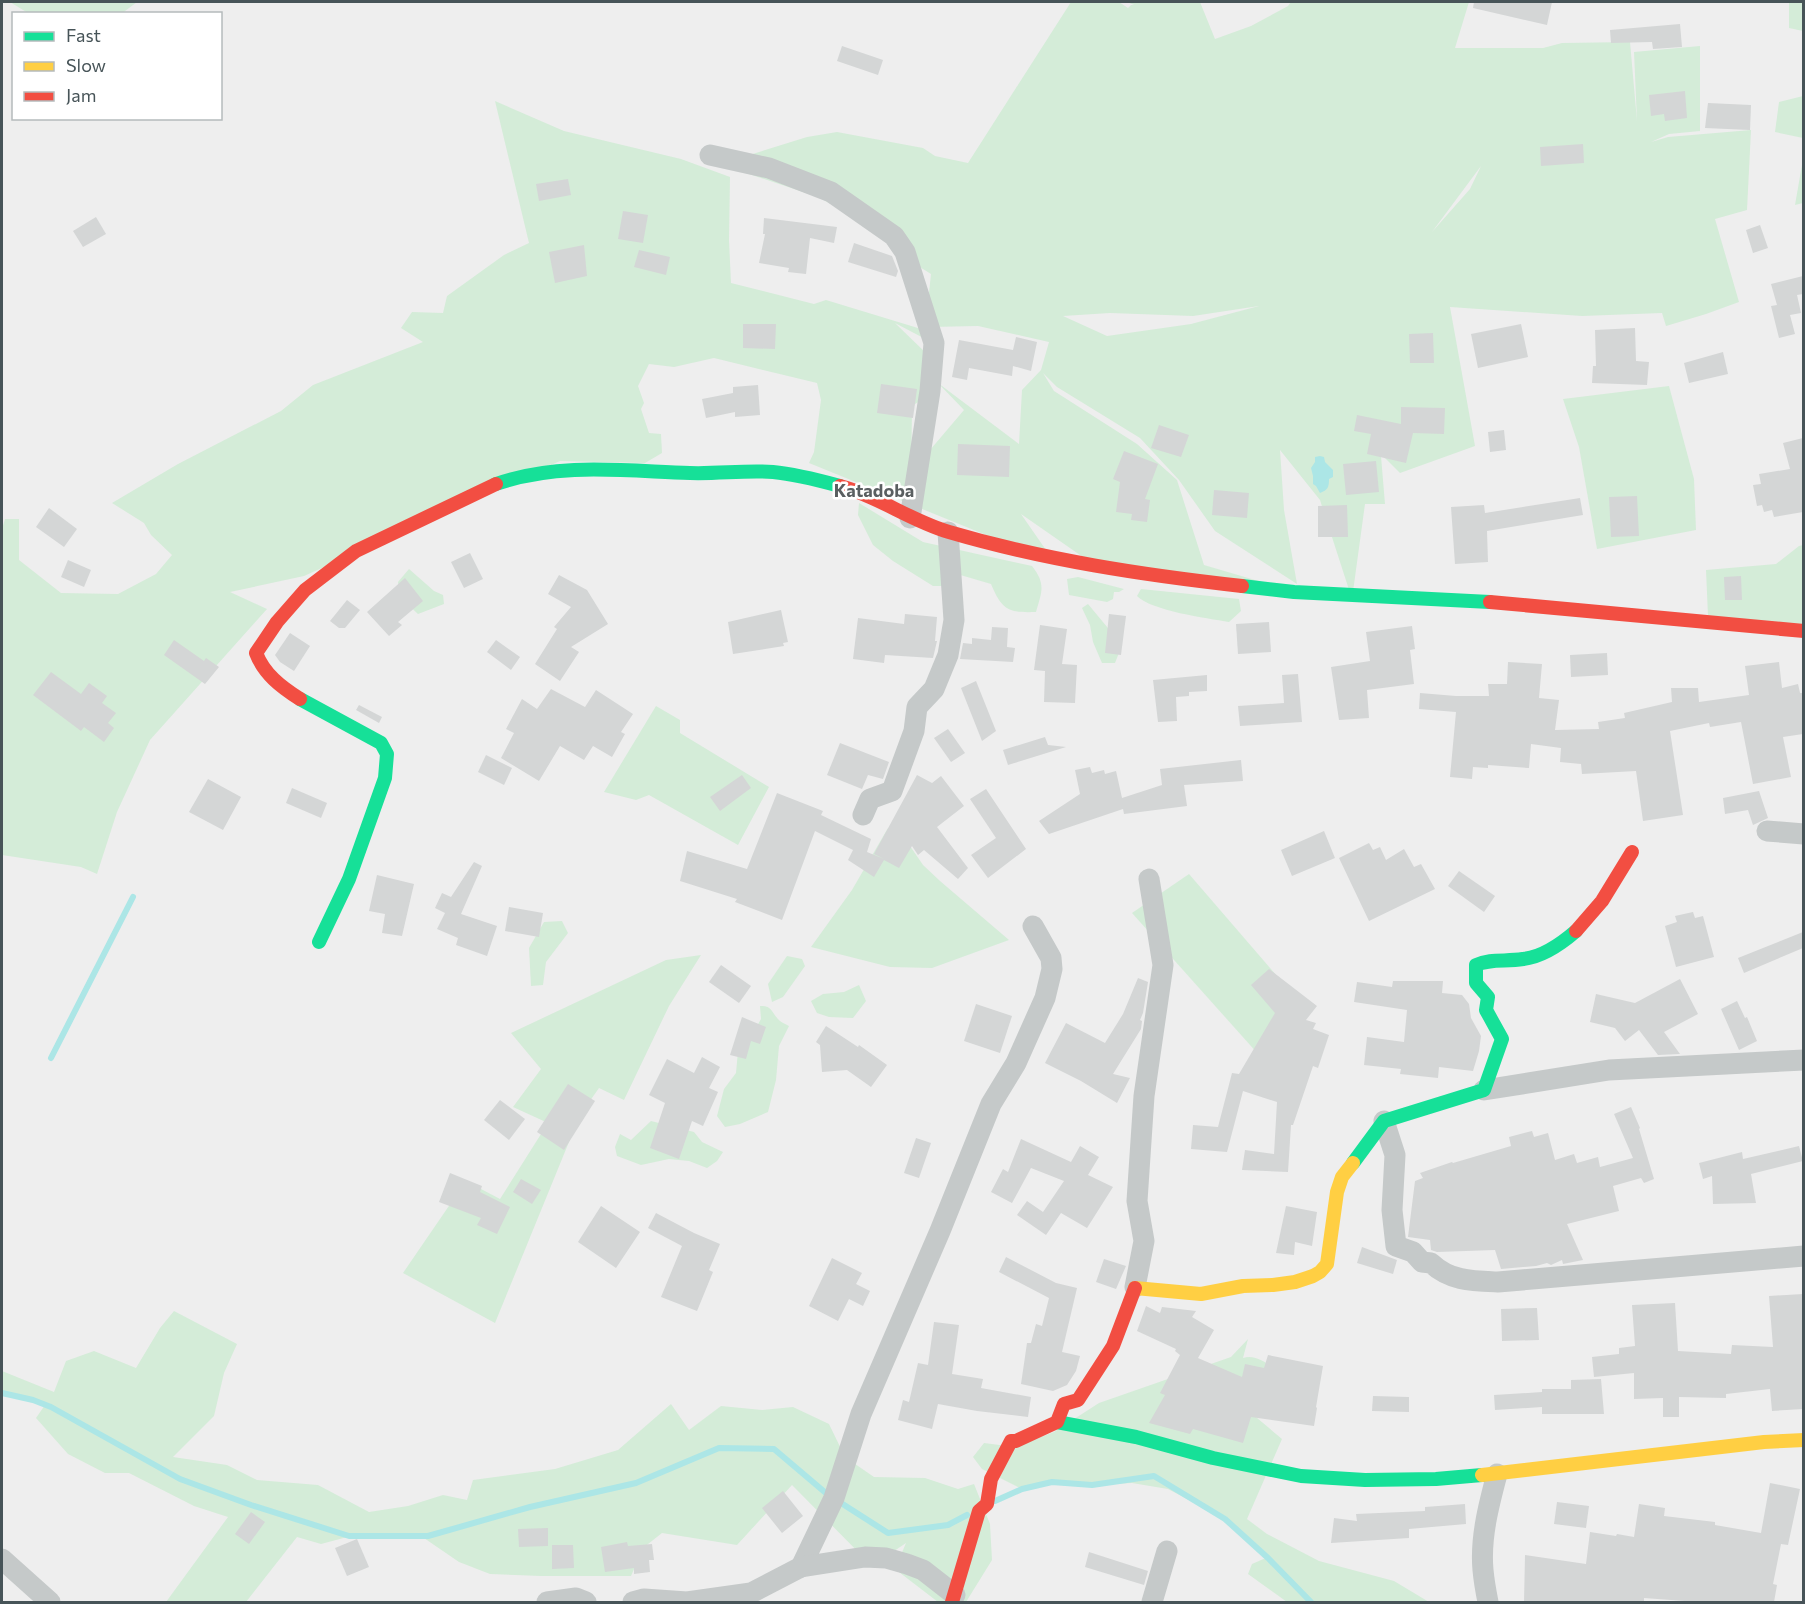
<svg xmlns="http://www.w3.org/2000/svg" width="1805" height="1604" font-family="Commissioner,sans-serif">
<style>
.green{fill:#d4ecd8;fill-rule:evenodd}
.water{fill:#ace6e6}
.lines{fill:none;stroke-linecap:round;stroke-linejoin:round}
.stream{stroke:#ace6e6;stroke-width:6}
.building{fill:#d4d6d6}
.street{stroke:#c5c9c9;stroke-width:21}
.fast{stroke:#16e098;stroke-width:14}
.slow{stroke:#ffcf43;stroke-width:14}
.jam{stroke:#f24e42;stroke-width:14}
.labels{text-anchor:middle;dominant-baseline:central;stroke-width:5;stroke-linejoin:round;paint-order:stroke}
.quarter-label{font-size:18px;font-weight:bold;fill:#5a5f61;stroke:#fff}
</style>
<rect width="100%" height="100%" fill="#eee"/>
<g class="green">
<path d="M10,2H137L121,14L28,13Z"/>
<path d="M1071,2H1119L1128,8L1131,5H1134L1127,2H1200L1215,39L1251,26L1288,6L1291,2H1469L1455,48H1543L1562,43L1630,42L1637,121L1634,52L1700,46V131L1669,134L1651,142L1668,137L1751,130L1747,210L1715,219L1739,302L1706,314L1666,326L1662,313L1582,316L1450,307L1475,446L1400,473L1383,456H1381L1385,504H1365L1352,599L1320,500L1280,450L1284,510L1297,584L1215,531L1179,480L1140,438L1057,387L1043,373L1054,391L1137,444L1177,480L1204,565L1302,594L1103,571L1021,514L1055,563L809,463L814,452L821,400L817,383L714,358L674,367L649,364L638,386L644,403L641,409L649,433L661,434L662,453L645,463L560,461L304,576L230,592L267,609L150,740L117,812L97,874L81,867L2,855V529L5,519H19V560L61,593L118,594L156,574L172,555L151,535L144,523L112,503L178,464L281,411L313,385L423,342L401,328L412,312L443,313L447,296L504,255L529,243L495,101L564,131L681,159L730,177L729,240L731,283L814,304L826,300L931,332V342L895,323L928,355L932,393L912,406L911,485L930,450L964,410L938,383L1019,444L1022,390L1041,370L1049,342L978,326L930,327L928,302L931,274L915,264L880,231L818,197L713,162L730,161L807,137L837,132L923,148L935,156L968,163ZM1481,166L1470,189L1432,232ZM1259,306L1191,324L1107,336L1063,316L1110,313L1193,316Z"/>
<path d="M1789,2H1803V31L1789,28Z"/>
<path d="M1803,96V138L1775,132L1779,102Z"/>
<path d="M1803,159V203L1795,205Z"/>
<path d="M1669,386L1694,479L1696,530L1597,549L1579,447L1563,399Z"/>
<path d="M859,503L923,542L1032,566C1046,584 1042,591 1036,612C1008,613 1002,610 991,584L957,574L949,586H933L893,561L873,545L858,515Z"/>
<path d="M1803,545V628L1708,616L1706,570L1776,564L1799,546Z"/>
<path d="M409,569L434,591L443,595L444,604L418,614L400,597L398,582Z"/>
<path d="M1078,577L1124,589L1119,592H1114L1113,599L1107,602L1069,595L1067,579Z"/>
<path d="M1141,589L1239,599L1241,611L1229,622C1206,618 1152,611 1137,596Z"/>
<path d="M1088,604L1122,645L1115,663H1102L1093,642L1090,625L1082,608Z"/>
<path d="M656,706L680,720V733L769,787L738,845L649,795L636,800L604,792Z"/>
<path d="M888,828L910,846L923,865L940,881L1009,940L932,968L890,967L811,947L852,890Z"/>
<path d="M1189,874L1307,1011L1267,1064L1132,913Z"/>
<path d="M562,921L568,933L546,962L543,985L531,986L529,948L544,922Z"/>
<path d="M701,955L669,1006L624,1100L599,1088L580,1115L495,1323L403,1273L466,1181L500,1199L548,1123L513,1107L541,1069L511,1033L666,960Z"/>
<path d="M787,956L802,959L805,966L783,997L772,1002L768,984Z"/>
<path d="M859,985L866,1001L853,1018L829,1017L817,1013L811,1001L823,994L844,992Z"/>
<path d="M760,1006C773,1005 771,1013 780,1021C782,1023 786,1024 789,1026L779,1046L776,1080L768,1112L740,1124L725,1127L717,1116L724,1089L736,1073L738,1051L753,1033L761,1019Z"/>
<path d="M651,1121L694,1132L702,1142L723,1152L717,1161L707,1168L689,1161L669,1159L641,1165L617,1156L615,1147L620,1134L631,1140Z"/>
<path d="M174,1311L237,1344L224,1373L214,1416L173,1457L227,1465L257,1480L318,1485L369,1512L408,1506L443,1495L467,1500L473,1480L555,1469L618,1450L671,1404L689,1430L721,1406L762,1410L793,1407L829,1424L845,1457L874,1477L925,1478L958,1489L974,1484L990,1524L992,1560L966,1602H938L895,1569L906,1543L872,1566L792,1485L737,1545L662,1533L643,1548L631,1576H541L490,1574L459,1562L421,1536H351L321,1544L297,1537L246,1602H166L228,1517L194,1506L129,1473H105L68,1454L36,1418L45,1405L2,1393V1371L54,1392L66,1361L94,1351L136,1368L160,1328Z"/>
<path d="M1248,1339L1243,1358C1254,1354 1266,1362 1274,1369L1232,1397L1282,1439L1247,1519L1267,1534L1319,1561L1394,1581L1429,1602H1287L1248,1574L1252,1564L1268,1557L1225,1519L1168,1489L1132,1483L1092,1485L1052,1482L1022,1489L982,1469L973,1457L984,1443L1015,1447L1054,1432L1099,1403L1231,1357Z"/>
</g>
<path class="water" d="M1320,456L1324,457L1325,462L1333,470V477L1329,479C1329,487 1328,490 1320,493L1316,486L1313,484V476L1311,468L1315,462V457Z"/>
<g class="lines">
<g class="stream">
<path d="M51,1058L133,897"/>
<path d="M2,1393L33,1400L51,1407L180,1479L251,1505L349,1536H428L530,1507L636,1483L719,1448L774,1449L827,1494L888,1533L948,1525L967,1515"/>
<path d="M995,1501L1022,1489L1052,1482L1092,1485L1154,1476L1225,1519L1268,1558L1311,1602"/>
</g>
</g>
<g class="building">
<path d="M1474,2H1552L1547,25L1473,8Z"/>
<path d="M1680,24L1682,47L1653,49L1652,42L1611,43L1610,30Z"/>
<path d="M842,46L883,60L878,75L837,61Z"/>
<path d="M1685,91L1687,118L1665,121L1664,114L1651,116L1649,95Z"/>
<path d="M1708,103L1751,105L1750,130L1705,128Z"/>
<path d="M1583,144L1584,163L1541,166L1540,147Z"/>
<path d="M568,179L571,195L539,201L536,184Z"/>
<path d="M623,211L648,215L643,243L618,239Z"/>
<path d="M96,217L106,234L83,247L73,231Z"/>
<path d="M764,218L837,227L834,243L810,238L806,274L788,272L789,268L759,263L765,234H763Z"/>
<path d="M1760,225L1768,248L1753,253L1746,230Z"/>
<path d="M854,243L892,256L898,271L896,277L848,262Z"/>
<path d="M584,245L587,276L555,283L549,252Z"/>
<path d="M639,250L670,257L666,275L634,267Z"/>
<path d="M1803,276V294L1797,295L1801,313L1790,315L1795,334L1779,338L1771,306L1777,305L1771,284Z"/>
<path d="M743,324H776L775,349L743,348Z"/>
<path d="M1521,324L1528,357L1478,368L1471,334Z"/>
<path d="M1635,328L1636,361L1649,362L1647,385L1592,383L1593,366H1596L1595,330Z"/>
<path d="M1433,333L1434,363H1410L1409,334Z"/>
<path d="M1016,337L1037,342L1031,371L1013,366L1012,376L969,368L967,380L952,377L959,340L1013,350Z"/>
<path d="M1723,352L1728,374L1689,383L1684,363Z"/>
<path d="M881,384L917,389L913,418L877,413Z"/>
<path d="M758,385L760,415L735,417V412L706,418L702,399L733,393V387Z"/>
<path d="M1401,407L1445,408L1444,434L1413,433L1406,463L1367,454L1371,434L1354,431L1357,415L1401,424Z"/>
<path d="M1159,425L1189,435L1181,457L1151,448Z"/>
<path d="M1504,430L1506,450L1490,452L1488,432Z"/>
<path d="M1803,438V512L1774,517L1772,510L1764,512L1762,505L1757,506L1753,485L1761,484L1759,474L1790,469L1783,443Z"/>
<path d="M958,444L1010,446L1009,477L957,475Z"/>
<path d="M1124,451L1158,464L1145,499L1150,500L1147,522L1131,520L1132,514L1116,512L1120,482L1113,479Z"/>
<path d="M1376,461L1379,492L1346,495L1343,464Z"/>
<path d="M1214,490L1249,493L1247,518L1212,515Z"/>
<path d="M1637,496L1639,536L1611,537L1609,497Z"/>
<path d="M1580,498L1583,515L1487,531L1488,562L1455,564L1451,507L1484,505L1485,513Z"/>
<path d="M1347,505L1348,537H1318V506Z"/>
<path d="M49,508L77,529L64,547L36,527Z"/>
<path d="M470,553L483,579L464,588L451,562Z"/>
<path d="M68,560L91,570L84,587L61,577Z"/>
<path d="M559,575L587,590L608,624L571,647L579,652L560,681L535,664L557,629L554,627L571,607L548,594Z"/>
<path d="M1741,576L1742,600H1725L1724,577Z"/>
<path d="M405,578L423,601L398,622L402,625L389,636L367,612Z"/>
<path d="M347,600L360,610L345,628H339L330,621Z"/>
<path d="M781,610L788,642L783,643L784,646L733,654L728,622Z"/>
<path d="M905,614L937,617L935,641H937L933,658L885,655L884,663L853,659L858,618L904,624Z"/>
<path d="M1109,614L1126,616L1121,655L1105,653Z"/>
<path d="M1269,622L1271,652L1238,654L1236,624Z"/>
<path d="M1040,625L1067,629L1062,664L1077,665L1075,703L1044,702L1045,671L1034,670Z"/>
<path d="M1412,626L1415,649L1410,650L1414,684L1367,690L1369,718L1339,720L1331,667L1370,661L1366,632Z"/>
<path d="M992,627L1008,628L1007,647L1015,648L1013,662L960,659L963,643L972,644V638L991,640Z"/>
<path d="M290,633L310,646L294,671L280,662L275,655Z"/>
<path d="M174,640L204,661L206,658L219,667L205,684L164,655Z"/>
<path d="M496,640L520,657L511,670L487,652Z"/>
<path d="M1607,653L1608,675L1571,677L1570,655Z"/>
<path d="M1508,662L1542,664L1539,698L1559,700L1555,730L1599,729L1598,722L1625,718L1624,713L1672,702L1671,688H1698L1699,702L1749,695L1745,666L1779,662L1782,688L1798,684L1800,693H1803V734L1783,737L1791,777L1753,784L1741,722L1710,727L1709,723L1670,731L1683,815L1643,821L1636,771L1582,774L1581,764L1560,762L1561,748L1531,744L1529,768L1488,765V768L1473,767L1472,779L1450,777L1456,712L1419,709L1420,693L1456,696H1489L1488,684H1507Z"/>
<path d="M51,672L81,694L89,683L107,696L102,703L116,713L108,723L114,728L104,742L84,727L81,731L33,695Z"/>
<path d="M1298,674L1302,722L1240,726L1238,706L1284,703L1282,675Z"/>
<path d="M1207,675V691L1189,692V696L1176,697L1177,721L1158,722L1153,680Z"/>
<path d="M976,681L996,731L982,741L961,688Z"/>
<path d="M551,689L585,707L596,690L633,714L621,732L625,734L612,757L593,746L584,760L560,746L539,781L501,758L514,733L506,729L522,699L537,709Z"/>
<path d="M359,705L382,717L379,723L356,710Z"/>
<path d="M948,729L965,753L951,762L934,738Z"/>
<path d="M1045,737L1048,745L1066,747L1008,765L1003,750Z"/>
<path d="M840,743L889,762L883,779L868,775L862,789L827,775Z"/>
<path d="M486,755L512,768L504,785L478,772Z"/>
<path d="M1241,760L1243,781L1184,785L1187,806L1124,814L1123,809L1049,834L1039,821L1080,794L1075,770L1090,767L1092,773L1104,770L1105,774L1116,771L1122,798L1162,785L1160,769Z"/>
<path d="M742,775L751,788L720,811L710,797Z"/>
<path d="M917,775L932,783L941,776L964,806L937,827L968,868L958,879L924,850L918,855L912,846L899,868L884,860L874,877L848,860L853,850L815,831L782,920L735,902L737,899L680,881L687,851L747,869L777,793L823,811L821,815L871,839L867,852L884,859L874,854Z"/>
<path d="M208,779L241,797L223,830L189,812Z"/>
<path d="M292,788L327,803L321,818L286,803Z"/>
<path d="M986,789L1026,849L988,878L971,855L996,838L970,799Z"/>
<path d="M1759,791L1768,818L1753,825L1748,810L1725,814L1723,798Z"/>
<path d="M1324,831L1335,858L1292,876L1281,850Z"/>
<path d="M1369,843L1373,850L1380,847L1386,860L1404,849L1414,867L1421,864L1435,889L1369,921L1339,858Z"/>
<path d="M474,862L482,866L461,914L497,926L487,956L456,945L458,938L437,929L445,913L435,908L442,893L451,897Z"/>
<path d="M1459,871L1495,896L1484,912L1448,886Z"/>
<path d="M377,875L414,884L402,936L382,933L385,914L369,911Z"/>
<path d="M509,907L543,913L539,937L505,931Z"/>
<path d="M1693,912L1695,918L1703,916L1714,957L1676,967L1665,926L1677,922L1675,916Z"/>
<path d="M1803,932V948L1744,973L1738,958Z"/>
<path d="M721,965L751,986L739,1003L709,982Z"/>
<path d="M1269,969L1317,1006L1306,1020L1316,1023L1313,1029L1329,1035L1318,1068L1313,1066L1293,1125H1291L1288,1172L1242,1170L1245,1150L1274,1154L1277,1102L1243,1091L1227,1152L1191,1149L1193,1125L1218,1127L1232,1073L1239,1074L1275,1013L1251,985Z"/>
<path d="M1138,978L1148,982L1143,1013L1140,1020L1142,1021L1141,1029L1113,1074L1130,1078L1117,1103L1081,1081L1045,1063L1066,1023L1105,1043L1123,1014Z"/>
<path d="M1680,979L1698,1014L1664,1032L1680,1054L1658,1055L1639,1030L1625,1041L1615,1028L1590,1022L1596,994L1635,1003Z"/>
<path d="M1393,981H1443L1442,993L1462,995L1469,1004L1471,1018L1481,1036L1479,1051L1473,1071L1439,1067L1438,1078L1400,1074L1401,1069L1364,1065L1367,1037L1404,1042L1407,1010L1354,1002L1357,982L1392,987Z"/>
<path d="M1737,1001L1745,1018L1747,1017L1757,1041L1739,1050L1721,1009Z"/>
<path d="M976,1004L1012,1016L1000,1053L964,1041Z"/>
<path d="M742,1017L766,1027L760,1044L751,1041L746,1059L730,1055Z"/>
<path d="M826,1026L858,1047L859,1045L887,1065L871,1087L847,1070L822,1072L820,1045L816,1042Z"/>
<path d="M702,1057L720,1067L709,1088L718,1092L703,1126L692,1121L679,1159L650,1148L665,1103L649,1095L667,1059L694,1073Z"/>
<path d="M568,1084L595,1101L564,1150L537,1132Z"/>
<path d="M500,1100L525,1119L509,1140L484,1120Z"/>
<path d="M1631,1107L1640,1128L1639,1129L1654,1179L1644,1183L1641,1178L1613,1186L1619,1211L1567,1224L1583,1260L1563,1264L1562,1260L1551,1265L1547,1263L1536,1266L1501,1269L1495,1250L1437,1252L1431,1250L1430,1240L1408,1237L1415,1181L1423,1178L1420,1173L1452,1162L1453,1163L1511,1146L1509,1137L1532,1131L1534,1137L1548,1133L1555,1160L1574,1154L1577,1163L1598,1157L1600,1167L1633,1158L1614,1114Z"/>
<path d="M916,1138L931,1143L919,1178L904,1173Z"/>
<path d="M1021,1139L1071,1162L1080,1146L1099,1157L1088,1175L1113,1187L1087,1228L1061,1213L1046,1235L1017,1215L1027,1201L1043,1212L1064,1181L1031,1168L1012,1203L991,1192L1003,1169L1008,1172Z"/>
<path d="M1799,1146L1803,1161L1751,1174L1756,1203L1713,1204L1712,1176L1703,1179L1699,1163L1742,1152L1743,1159Z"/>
<path d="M450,1173L482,1186L480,1192L510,1207L497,1234L477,1225L481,1218L439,1202Z"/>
<path d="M521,1179L541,1190L532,1204L513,1192Z"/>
<path d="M601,1206L640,1232L616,1268L578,1242Z"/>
<path d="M1286,1206L1317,1212L1312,1246L1295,1242L1294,1255L1276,1253Z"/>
<path d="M656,1213L694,1233L720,1244L709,1270L713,1272L697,1311L661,1297L682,1246L648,1228Z"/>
<path d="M1362,1247L1397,1260L1393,1274L1357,1263Z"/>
<path d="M1006,1257L1056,1283L1077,1288L1062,1352L1080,1356L1076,1371L1067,1385L1053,1391L1021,1384L1027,1343H1031L1036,1324L1042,1326L1049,1298L999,1272Z"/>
<path d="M832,1258L862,1273L856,1284L870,1291L863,1306L849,1299L838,1321L809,1306Z"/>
<path d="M1104,1259L1126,1266L1116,1289L1096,1282Z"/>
<path d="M1803,1294V1409L1772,1411L1770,1389L1726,1394V1398L1679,1397V1417H1663V1398L1634,1399V1373L1594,1377L1592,1357L1619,1354V1348L1635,1346L1632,1305L1675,1303L1678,1351L1731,1354L1732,1345L1773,1347L1769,1296Z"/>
<path d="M1146,1306L1160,1313L1162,1307L1196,1311L1192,1317L1214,1330L1198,1358L1242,1377L1245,1364L1264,1368L1268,1355L1323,1366L1316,1407L1317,1408L1314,1426L1251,1417L1243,1443L1193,1429L1190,1434L1149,1423L1165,1395L1160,1393L1180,1355L1175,1351L1176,1349L1137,1331Z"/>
<path d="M1537,1308L1539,1340L1502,1341L1501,1309Z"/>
<path d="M934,1322L959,1325L952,1374L983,1379L981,1388L1031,1397L1028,1417L977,1411L938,1404L932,1429L898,1420L903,1400L909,1402L918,1363L928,1365Z"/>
<path d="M1601,1379L1604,1414H1542V1407L1495,1410L1494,1395L1542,1392V1389H1571V1380Z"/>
<path d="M1373,1396L1409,1397V1412L1372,1411Z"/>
<path d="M1770,1483L1800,1489L1788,1545L1781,1544L1773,1584L1777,1585L1774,1602H1698L1644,1598V1602H1524L1525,1555L1586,1564L1590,1532L1616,1536L1617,1534L1634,1537L1639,1504L1665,1508L1664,1516L1715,1522V1525L1761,1533Z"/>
<path d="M783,1491L803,1516L782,1533L762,1508Z"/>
<path d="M1557,1502L1589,1506L1586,1528L1554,1524Z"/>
<path d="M1465,1504L1466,1524L1409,1529V1538L1331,1543L1334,1518L1357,1521L1356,1514L1425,1511V1507Z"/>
<path d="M251,1512L265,1522L249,1544L235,1534Z"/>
<path d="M548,1528V1546L519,1547L518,1529Z"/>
<path d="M357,1539L369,1567L347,1576L335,1548Z"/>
<path d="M627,1542L628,1546L652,1544L654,1560H649L650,1572L634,1574V1568L605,1572L601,1547Z"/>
<path d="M552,1545H573L574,1568L552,1569Z"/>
<path d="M1089,1552L1148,1571L1144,1585L1085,1567Z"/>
</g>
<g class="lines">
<g class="street">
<path d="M710,155L769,168L831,192L894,236L905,252L934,343L930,391L910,518"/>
<path d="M863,815L870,799L892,791L914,731L917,707L934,689L948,655L954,620L948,532"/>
<path d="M1767,831L1804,834"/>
<path d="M1484,1090L1609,1070L1804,1060"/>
<path d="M1384,1121L1395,1155L1392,1210L1396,1246L1413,1252L1422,1262L1431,1263C1450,1281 1472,1281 1498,1282L1804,1256"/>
<path d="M1135,1287L1144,1241L1137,1201L1144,1096L1163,965L1149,879"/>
<path d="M2,1559L50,1602"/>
<path d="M801,1567L834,1498L861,1414L940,1231L991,1104L1016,1063L1045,998L1052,969L1051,958L1033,926"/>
<path d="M547,1602L576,1598L586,1602"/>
<path d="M633,1602L644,1599L687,1602L751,1593L801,1567L865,1557L886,1558L907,1564L923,1570L955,1595"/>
<path d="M1152,1602L1167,1551"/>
<path d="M1488,1602C1486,1592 1484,1581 1483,1570C1480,1538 1489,1504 1497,1474"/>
</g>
<g class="fast">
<path d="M496,484C559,462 625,471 690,473C718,474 745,470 773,472C795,474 818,480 840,486"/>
<path d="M1242,586L1294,592L1490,602"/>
<path d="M300,699L381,743L387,754L385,778L349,879L319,942"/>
<path d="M1353,1163L1384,1121L1484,1090L1502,1039L1486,1010L1488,997L1476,983V965C1491,958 1506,962 1523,959C1543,957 1561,944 1576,931"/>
<path d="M1057,1422L1136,1437L1213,1458L1301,1476L1365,1480L1436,1479L1482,1475"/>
</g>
<g class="slow">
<path d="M1135,1288L1201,1294L1243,1286L1273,1285L1295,1282L1313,1276L1320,1272L1327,1264L1337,1192L1342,1177L1353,1163"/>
<path d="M1482,1475L1764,1442L1804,1440"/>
</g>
<g class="jam">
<path d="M840,486C878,496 911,521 949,532C1044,560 1143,575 1242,586"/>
<path d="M1490,602L1804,631"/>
<path d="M300,699C281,687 264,674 256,653L277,622L305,590L356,551L496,484"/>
<path d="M1576,931L1602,901L1632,852"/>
<path d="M952,1602L979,1511L987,1504L991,1479L1011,1441H1016L1057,1422L1064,1404L1078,1400L1113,1346L1135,1288"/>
</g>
</g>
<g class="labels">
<g class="quarter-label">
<text x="874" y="490">Katadoba</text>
</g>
</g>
<rect width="1805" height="1604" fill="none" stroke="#475458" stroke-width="6"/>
<rect x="12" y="12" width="210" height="108" fill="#ffffff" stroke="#b5bbbc" stroke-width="1.5"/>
<rect x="24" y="32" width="30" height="9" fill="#16e098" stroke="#b5bbbc" stroke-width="1.5"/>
<text x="66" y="42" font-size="18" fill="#475458">Fast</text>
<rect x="24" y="62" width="30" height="9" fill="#ffcf43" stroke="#b5bbbc" stroke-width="1.5"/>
<text x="66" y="72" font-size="18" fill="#475458">Slow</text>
<rect x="24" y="92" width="30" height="9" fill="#f24e42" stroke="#b5bbbc" stroke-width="1.5"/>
<text x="66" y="102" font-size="18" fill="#475458">Jam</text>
</svg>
